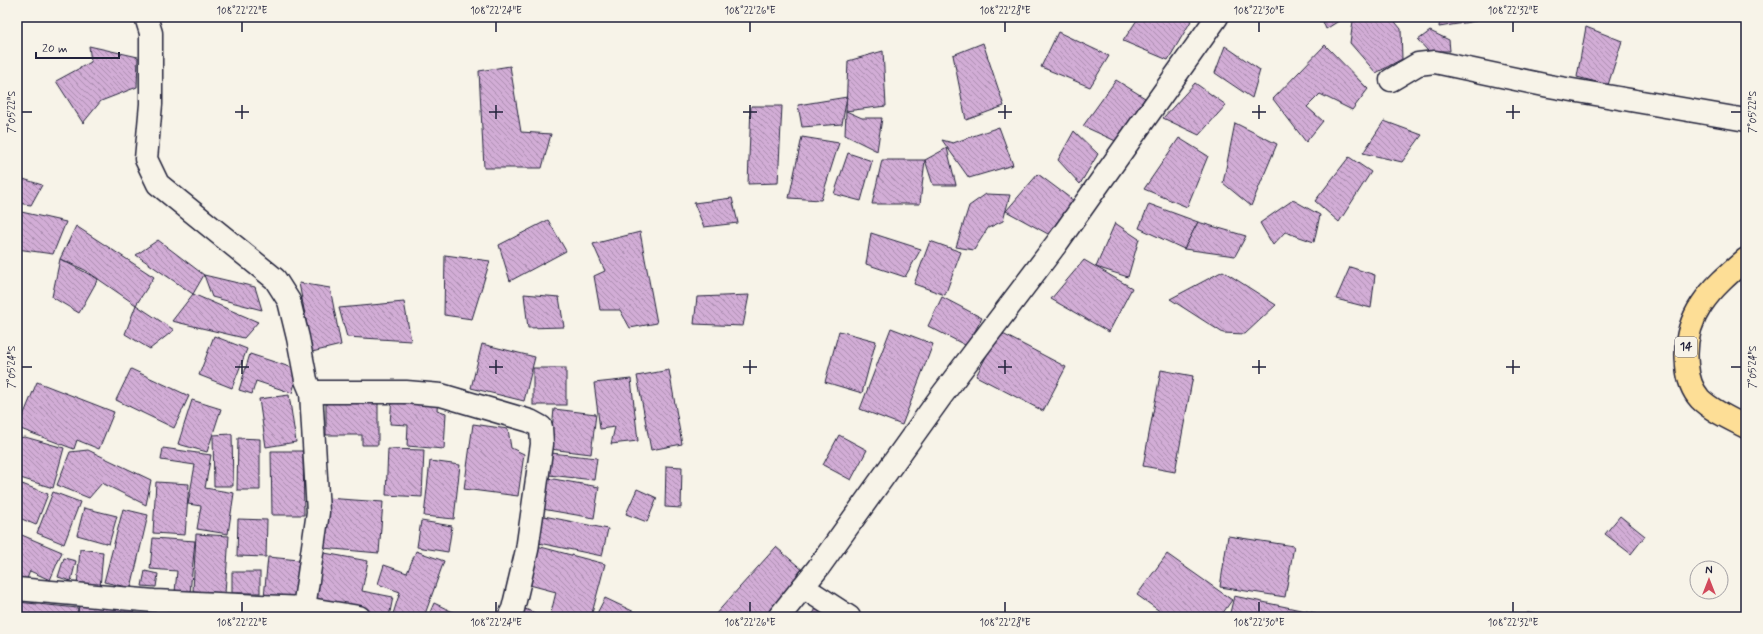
<svg xmlns="http://www.w3.org/2000/svg" width="1763" height="634" font-family="Mynerve,sans-serif">
<style>
.building{fill:url(#building-back-hatch);stroke:#22223b}
.lines{fill:none;stroke-linecap:round;stroke-linejoin:round}
.minor-casing{stroke:#22223b;stroke-width:25}
.highway-casing{stroke:#22223b;stroke-width:25}
.minor{stroke:#f7f3e8;stroke-width:22}
.highway{stroke:#fdde96;stroke-width:22}
.ticks{fill:none;stroke:#22223b;stroke-width:1.5}
.labels{text-anchor:middle;dominant-baseline:central;stroke-width:3.5;stroke-linejoin:round;paint-order:stroke}
.shield{fill:#f7f3e8;stroke:#62616f;stroke-width:1}
.shield-label{font-size:12px;font-weight:bold;fill:#22223b}
.neatline{fill:none;stroke:#22223b;stroke-width:1.5}
.ticks-label{font-size:10px;text-anchor:middle;fill:#22223b}
</style>
<defs>
<pattern id="building-back-hatch" width="6" height="6" patternUnits="userSpaceOnUse"><rect width="6" height="6" fill="#d2add6"/><path d="M-1 5l2 2M0 0l6 6M5-1l2 2" fill="none" stroke="#aa8caf"/></pattern>
</defs>
<rect width="100%" height="100%" fill="#f7f3e8"/>
<filter id="ink" filterUnits="userSpaceOnUse"><feTurbulence type="fractalNoise" baseFrequency=".025" numOctaves="2"/><feDisplacementMap in="SourceGraphic" scale="8" xChannelSelector="R" yChannelSelector="G"/><feConvolveMatrix kernelMatrix="1 2 1 2 8 2 1 2 1" color-interpolation-filters="sRGB"/></filter>
<g filter="url(#ink)">
<g class="building">
<path d="M1139,17H1185L1191,21L1168,60L1123,41Z"/>
<path d="M1321,17H1345L1326,29Z"/>
<path d="M1361,17H1391L1401,29L1402,59L1376,73L1350,43L1353,21Z"/>
<path d="M1440,17H1476V21L1439,27Z"/>
<path d="M1586,27L1622,41L1608,85L1577,77Z"/>
<path d="M1430,31L1449,40L1450,51H1428L1418,40Z"/>
<path d="M1058,32L1109,56L1090,87L1041,67Z"/>
<path d="M983,43L1004,106L966,120L953,55Z"/>
<path d="M1325,45L1368,89L1352,110L1320,94L1307,107L1323,121L1306,142L1273,99Z"/>
<path d="M89,46L138,57L137,87L101,101L83,123L56,81L91,62Z"/>
<path d="M1225,46L1260,70L1252,98L1215,73Z"/>
<path d="M883,51L886,106L846,111L848,61Z"/>
<path d="M510,66L521,132L551,134L542,168H484L479,71Z"/>
<path d="M1116,80L1145,98L1120,143L1083,126Z"/>
<path d="M1195,83L1226,105L1199,135L1163,118Z"/>
<path d="M847,97L842,124L802,127L798,105Z"/>
<path d="M751,106H782L778,183L748,184Z"/>
<path d="M846,111L862,118H882L877,151L845,135Z"/>
<path d="M1384,121L1422,135L1402,162L1363,153Z"/>
<path d="M1235,123L1277,144L1251,206L1223,183Z"/>
<path d="M999,127L1013,165L969,178L942,140L953,143Z"/>
<path d="M1074,131L1098,154L1080,184L1058,160Z"/>
<path d="M802,137L839,143L821,200L789,198Z"/>
<path d="M1179,138L1208,156L1187,207L1144,189Z"/>
<path d="M947,148L956,185H933L925,160Z"/>
<path d="M848,153L872,161L861,201L834,194Z"/>
<path d="M1349,157L1371,172L1339,222L1315,201Z"/>
<path d="M882,160H925L920,204H872Z"/>
<path d="M1038,174L1074,201L1048,234L1006,211Z"/>
<path d="M17,177L42,185L31,205L17,203Z"/>
<path d="M986,194L1010,195L1003,221L988,228L974,250L956,247L969,206Z"/>
<path d="M732,198L738,223L704,227L694,203Z"/>
<path d="M1293,200L1320,215L1314,242L1285,232L1273,245L1260,223Z"/>
<path d="M1149,204L1198,222L1184,249L1139,228Z"/>
<path d="M17,211L66,222L53,254L17,249Z"/>
<path d="M548,220L566,251L510,281L499,245Z"/>
<path d="M1198,222L1246,236L1235,256L1184,249Z"/>
<path d="M1115,223L1139,239L1128,277L1096,267Z"/>
<path d="M76,226L154,277L136,305L85,270L60,259Z"/>
<path d="M640,232L657,323L630,328L620,310H600L594,276L605,271L593,244Z"/>
<path d="M871,233L921,249L905,277L866,264Z"/>
<path d="M158,240L204,275L193,294L136,255Z"/>
<path d="M930,241L961,252L945,295L914,284Z"/>
<path d="M445,255L490,261L472,319L444,315Z"/>
<path d="M60,259L98,279L79,313L52,297Z"/>
<path d="M1084,260L1132,288L1109,332L1051,299Z"/>
<path d="M1350,267L1375,275L1371,308L1336,299Z"/>
<path d="M1223,271L1276,305L1245,334L1223,333L1170,299Z"/>
<path d="M204,275L255,287L262,310L212,297Z"/>
<path d="M299,283L330,288L341,345L312,352Z"/>
<path d="M193,294L258,322L244,338L172,321Z"/>
<path d="M524,294L559,297L564,327L528,328Z"/>
<path d="M749,295L743,326L694,324L697,297Z"/>
<path d="M942,297L982,318L967,346L928,326Z"/>
<path d="M404,302L411,341L347,337L339,308Z"/>
<path d="M136,305L174,330L150,349L125,334Z"/>
<path d="M891,328L933,344L902,425L860,409Z"/>
<path d="M839,331L876,341L862,393L825,382Z"/>
<path d="M999,332L1066,367L1043,411L976,376Z"/>
<path d="M214,336L247,349L232,388L199,375Z"/>
<path d="M482,344L535,357L524,401L471,388Z"/>
<path d="M250,354L299,370L292,393L256,381L252,394L239,390Z"/>
<rect x="533" y="368" width="33" height="37"/>
<path d="M131,369L189,396L174,428L116,400Z"/>
<path d="M669,370L682,444L651,450L637,376Z"/>
<path d="M1161,370L1193,376L1175,472L1143,466Z"/>
<path d="M631,379L638,441L611,444L615,427L600,429L594,383Z"/>
<path d="M37,382L114,412L99,449L77,440L74,449L18,428Z"/>
<path d="M289,395L296,442L266,447L259,399Z"/>
<path d="M392,396L438,399L437,410L446,413L444,449L407,446L408,425L390,424Z"/>
<path d="M378,399V445H362V435H326V400Z"/>
<path d="M192,400L221,409L207,452L178,444Z"/>
<path d="M554,409L596,414L591,454L550,449Z"/>
<path d="M473,424L508,429L511,448L524,454L518,496L464,489Z"/>
<path d="M232,434L233,486H214L213,435Z"/>
<path d="M839,435L867,450L851,480L823,465Z"/>
<path d="M25,437L64,448L53,488L17,477V438Z"/>
<path d="M238,438L260,439V490H237Z"/>
<path d="M163,448L211,455L205,488L234,493L228,534L197,529L201,506L188,504L195,465L161,460Z"/>
<path d="M388,449L424,450L422,497L386,495Z"/>
<path d="M88,450L151,480L146,505L102,483L89,498L57,485L70,452Z"/>
<path d="M271,451H303L304,515H272Z"/>
<path d="M551,453L597,458L594,480L549,475Z"/>
<path d="M430,461L460,465L454,519L424,516Z"/>
<path d="M666,466L682,467L681,508L665,507Z"/>
<path d="M542,477L599,487L594,518L536,508Z"/>
<path d="M17,482L48,494L36,525L17,517Z"/>
<path d="M156,482L189,484L185,535L153,533Z"/>
<path d="M637,489L657,498L647,522L626,514Z"/>
<path d="M53,492L80,502L64,544L37,533Z"/>
<path d="M326,498L383,502L379,553L322,548Z"/>
<path d="M84,508L117,516L109,544L77,535Z"/>
<path d="M123,509L148,515L131,588L104,582Z"/>
<path d="M539,515L608,529L602,556L534,542Z"/>
<path d="M1620,516L1645,536L1631,554L1605,534Z"/>
<path d="M238,519L267,520L266,557L237,556Z"/>
<path d="M421,521L452,526L448,552L417,547Z"/>
<path d="M17,533L62,552L50,580L30,571L25,584L17,581Z"/>
<path d="M196,534L229,536L225,593L193,591Z"/>
<path d="M1228,536L1294,546L1285,597L1220,587Z"/>
<path d="M153,538L195,541L190,593L175,592L177,571L150,569Z"/>
<path d="M537,546L605,564L591,617H550L556,592L526,584Z"/>
<path d="M776,547L805,572L765,617H713Z"/>
<path d="M80,549L103,552L100,588L77,586Z"/>
<path d="M416,551L444,561L424,617H392L400,592L378,584L384,565L407,573Z"/>
<path d="M319,552L368,561L362,591L393,597L389,617H359L309,608Z"/>
<path d="M1167,554L1232,600L1220,617H1168L1137,595Z"/>
<path d="M268,557L299,560L295,599L264,597Z"/>
<path d="M64,558L76,561L71,581L58,577Z"/>
<path d="M145,571L158,574L156,587L142,586Z"/>
<rect x="232" y="572" width="28" height="21"/>
<path d="M1234,596L1315,613L1314,617H1229Z"/>
<path d="M605,598L645,617H595Z"/>
<path d="M17,602L78,608L77,617H17Z"/>
<path d="M79,602L135,605L134,617H78Z"/>
<path d="M820,602L845,617H811Z"/>
<path d="M434,603L453,612L451,617H428Z"/>
<path d="M519,606L543,617H514Z"/>
<path d="M174,607L193,608V617H173Z"/>
<path d="M1527,613L1569,617H1527Z"/>
</g>
<g class="lines">
<g class="minor-casing">
<g id="minor">
<path d="M146,17L151,33V104L146,159L158,184L275,279L289,301L298,338L306,380L311,392L318,512L304,608"/>
<path d="M1391,80L1418,64L1435,62L1549,86L1746,120"/>
<path d="M311,392H406L441,395L530,421L541,427L542,444L527,550L513,609L509,617"/>
<path d="M803,587L849,617"/>
<path d="M17,589L154,601L304,608L359,617"/>
<path d="M779,617L818,568L942,395L1057,243L1217,17"/>
</g>
</g>
<g class="highway-casing">
<path id="highway" d="M1746,259C1711,289 1682,315 1687,365C1688,378 1691,389 1700,399C1712,411 1731,419 1746,427"/>
</g>
<use href="#minor" class="minor"/>
<use href="#highway" class="highway"/>
</g>
</g>
<path class="ticks" d="M242,22V32M496,22V32M750,22V32M1005,22V32M1259,22V32M1513,22V32M242,105V119M496,105V119M750,105V119M1005,105V119M1259,105V119M1513,105V119M22,112H32M235,112H249M489,112H503M743,112H757M998,112H1012M1252,112H1266M1506,112H1520M1731,112H1741M242,360V374M496,360V374M750,360V374M1005,360V374M1259,360V374M1513,360V374M22,367H32M235,367H249M489,367H503M743,367H757M998,367H1012M1252,367H1266M1506,367H1520M1731,367H1741M242,602V612M496,602V612M750,602V612M1005,602V612M1259,602V612M1513,602V612"/>
<g class="labels">
<rect class="shield" x="1675" y="337" width="22" height="20" rx="3"/>
<g class="shield-label">
<text x="1686" y="347">14</text>
</g>
</g>
<rect width="1763" height="634" fill="none" stroke="#f7f3e8" stroke-width="44"/>
<g transform="translate(1709 580)"><circle r="19" fill="#f7f3e8" stroke="#a29fa3"/>
<path d="M0-3L7 15L0 10L-7 15Z" fill="#d1495b"/>
<text y="-6" font-size="11" font-weight="bold" text-anchor="middle" fill="#22223b">N</text>
</g>
<path d="M36 52v6h83v-6" fill="none" stroke="#22223b" stroke-width="2"/>
<text x="42" y="52" font-size="12" fill="#22223b" stroke="#f7f3e8" stroke-width="3" paint-order="stroke">20 m</text>
<rect x="22" y="22" width="1719" height="590" class="neatline"/>
<g class="ticks-label">
<text x="242" y="14">108°22'22"E</text>
<text x="496" y="14">108°22'24"E</text>
<text x="750" y="14">108°22'26"E</text>
<text x="1005" y="14">108°22'28"E</text>
<text x="1259" y="14">108°22'30"E</text>
<text x="1513" y="14">108°22'32"E</text>
<text transform="translate(11 112) rotate(-90)" y="4">7°05'22"S</text>
<text transform="translate(1752 112) rotate(-90)" y="4">7°05'22"S</text>
<text transform="translate(11 367) rotate(-90)" y="4">7°05'24"S</text>
<text transform="translate(1752 367) rotate(-90)" y="4">7°05'24"S</text>
<text x="242" y="626">108°22'22"E</text>
<text x="496" y="626">108°22'24"E</text>
<text x="750" y="626">108°22'26"E</text>
<text x="1005" y="626">108°22'28"E</text>
<text x="1259" y="626">108°22'30"E</text>
<text x="1513" y="626">108°22'32"E</text>
</g>
</svg>
